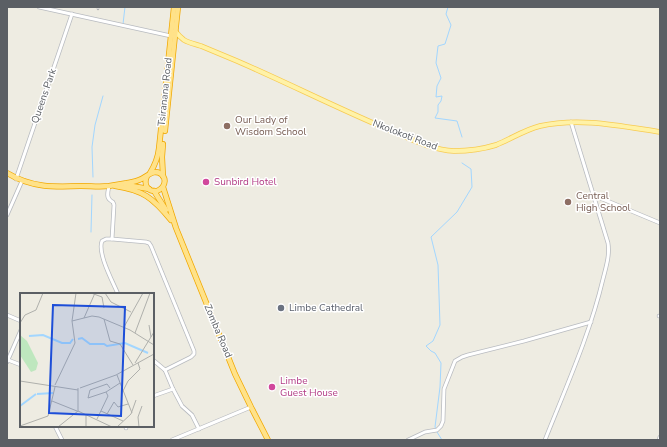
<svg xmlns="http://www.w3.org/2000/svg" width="667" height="447" font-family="'Nunito Sans',sans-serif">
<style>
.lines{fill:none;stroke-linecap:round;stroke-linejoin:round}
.stream{stroke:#a2d6ff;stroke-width:1}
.minor-casing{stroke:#b8bbc0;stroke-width:4.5}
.major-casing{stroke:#f7cb52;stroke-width:5.5}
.highway-casing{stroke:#f1a800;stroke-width:6}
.minor{stroke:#fff;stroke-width:3}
.major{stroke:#fff2a7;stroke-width:4}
.highway{stroke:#ffe289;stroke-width:4.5}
.rail-casing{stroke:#b4b5b5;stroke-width:2.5}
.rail{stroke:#fff;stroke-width:1;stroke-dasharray:3;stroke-linecap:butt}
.education-dot{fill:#8d6e63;stroke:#fff;stroke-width:1.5}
.hotel-dot{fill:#d1479c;stroke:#fff;stroke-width:1.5}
.worship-dot{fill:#6b7280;stroke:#fff;stroke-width:1.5}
.labels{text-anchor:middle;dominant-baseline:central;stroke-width:3;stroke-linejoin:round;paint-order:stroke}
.street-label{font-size:10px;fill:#5b5f64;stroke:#fff}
.education-label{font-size:10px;fill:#785e54;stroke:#fff;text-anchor:start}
.hotel-label{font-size:10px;fill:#b23c85;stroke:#fff;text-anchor:start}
.worship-label{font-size:10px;fill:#5b616d;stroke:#fff;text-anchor:start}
.inset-river{fill:none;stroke:#a2d6ff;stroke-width:2}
.inset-road{fill:none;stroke:#afb0ac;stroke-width:1}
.view{fill:#1d4ed8;fill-opacity:0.15;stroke:#1d4ed8;stroke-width:2}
.inset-edge{fill:none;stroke:#5b5f64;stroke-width:2}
</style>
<rect width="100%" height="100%" fill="#eeece2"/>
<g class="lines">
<g class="stream">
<path d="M448,7L446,14L451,25L445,44L438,46L436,63L441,78L437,86L436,97L442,96L441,101L438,105V112L435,118L457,121L462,137"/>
<path d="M123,24L125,7"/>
<path d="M93,177L92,147L95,125L103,96"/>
<path d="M91,232L92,195"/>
<path d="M436,429L435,427L440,387L441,363L435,353L431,351L426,346L433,341L440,325L438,265L431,237L457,212L472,187L471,169L462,163"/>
<path d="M437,432L442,440"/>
</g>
<g class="minor-casing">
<g id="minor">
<path d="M39,7L171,36"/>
<path d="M16,179L72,14"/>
<path d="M109,186C108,191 106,197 110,200C114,204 112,199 114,205L112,239"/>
<path d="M593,195L660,223"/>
<path d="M7,215L22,181"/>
<path d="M118,294C113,282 97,253 102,241L106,239H112L146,242L149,243L151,246L194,351V354L191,357L165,370"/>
<path d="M7,315L21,321"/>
<path d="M659,316H660"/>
<path d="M8,360L21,365"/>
<path d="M153,360L165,370L173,389L182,406L192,415L199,429"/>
<path d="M7,362L21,330"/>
<path d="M153,396L173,389"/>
<path d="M55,426L62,440"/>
<path d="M126,428V426"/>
<path d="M172,440L251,407"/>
<path d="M408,440L425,432L437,430L441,426L443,421L444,389L455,361L462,357L468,355L524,341L591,322"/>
<path d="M545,440C566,387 590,334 603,279C606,267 610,255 608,243L571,122"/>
<path d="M659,440L660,437"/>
</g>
</g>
<g class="major-casing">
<path id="major" d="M175,31C178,35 180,37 184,40C189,43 195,44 201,46C213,51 225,56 237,61C290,84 341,110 394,132C413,140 433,150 454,151C468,151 483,149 496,145C511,139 524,130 540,126C580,117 620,126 660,132"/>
</g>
<g class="highway-casing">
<g id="highway">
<path d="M165,131L178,7"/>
<path d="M7,173C32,188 54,187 81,186C91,186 100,187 109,186C115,185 121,184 127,183C131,182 135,182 139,180C146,178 153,168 161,174C168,180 164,188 157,191C148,192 143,185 147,176"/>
<path d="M150,173C155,165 158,158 159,148L174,7"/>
<path d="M163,176L162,157L163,144"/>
<path d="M126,185L149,189"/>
<path d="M115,186C143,190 153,198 171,220"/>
<path d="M163,187L176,228L235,374L251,407L268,440"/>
<path d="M154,191L166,210"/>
</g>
</g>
<use href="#minor" class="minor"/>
<use href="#major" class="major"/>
<use href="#highway" class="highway"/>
<g class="rail-casing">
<path id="rail" d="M98,9V7"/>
</g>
<use href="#rail" class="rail"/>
</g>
<g class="education-dot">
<circle cx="227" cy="126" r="4"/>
<circle cx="568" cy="202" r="4"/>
</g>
<g class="hotel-dot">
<circle cx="206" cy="182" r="4"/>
<circle cx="272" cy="387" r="4"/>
</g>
<circle class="worship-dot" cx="281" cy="308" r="4"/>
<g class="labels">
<g class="street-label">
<text transform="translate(165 92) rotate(-84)">Tsiranana Road</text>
<text transform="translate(44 96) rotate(-71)">Queens Park</text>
<text transform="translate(405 135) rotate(21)">Nkolokoti Road</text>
<text transform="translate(218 331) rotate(67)">Zomba Road</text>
</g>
<g class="education-label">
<text x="235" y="120">Our Lady of<tspan x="235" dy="12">Wisdom School</tspan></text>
<text x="576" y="196">Central<tspan x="576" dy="12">High School</tspan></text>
</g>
<g class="hotel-label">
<text x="214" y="182">Sunbird Hotel</text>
<text x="280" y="381">Limbe<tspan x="280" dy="12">Guest House</tspan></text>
</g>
<g class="worship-label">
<text x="289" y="308">Limbe Cathedral</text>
</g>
</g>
<g transform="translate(20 293)">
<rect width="134" height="134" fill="#eeece2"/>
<path d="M0,42L7,48L18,70L16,77L11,79L0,62Z" fill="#bee7be"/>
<path class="inset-river" d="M9,43L23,42L42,50H50L53,46M58,46L62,45L70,51H84L87,53L105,50L128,60M17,101L33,100M0,113L16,101"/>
<path class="inset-road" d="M71,0L82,4L84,15M85,0L91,9L111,19M64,25L75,0M84,26L90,48L100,51L113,72M52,28L72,23L79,24L110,37L134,52M0,30L5,22L16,17L23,0M129,32L131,44M104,34L123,0M115,40L130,0M115,70L134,39M97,82L112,120M0,88L58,97M35,92L55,50L52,28L56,0M60,95L96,82L134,61M90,95L87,91L70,97L68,105L86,99L100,90M103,98L108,88L120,76L118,70M32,108L57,118M58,118L92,134M81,118L103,128M87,121L94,109L98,114L108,111M77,126L88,103L86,99M0,133L28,123L35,94M38,134L58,118V95M66,134V121M97,134L111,121L116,107M119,134L118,124L122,113"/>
<path class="view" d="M33,12L105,14L101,123L29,120Z"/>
<rect width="134" height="134" class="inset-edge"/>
</g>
<rect width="667" height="447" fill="none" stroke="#5b5f64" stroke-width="16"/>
</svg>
